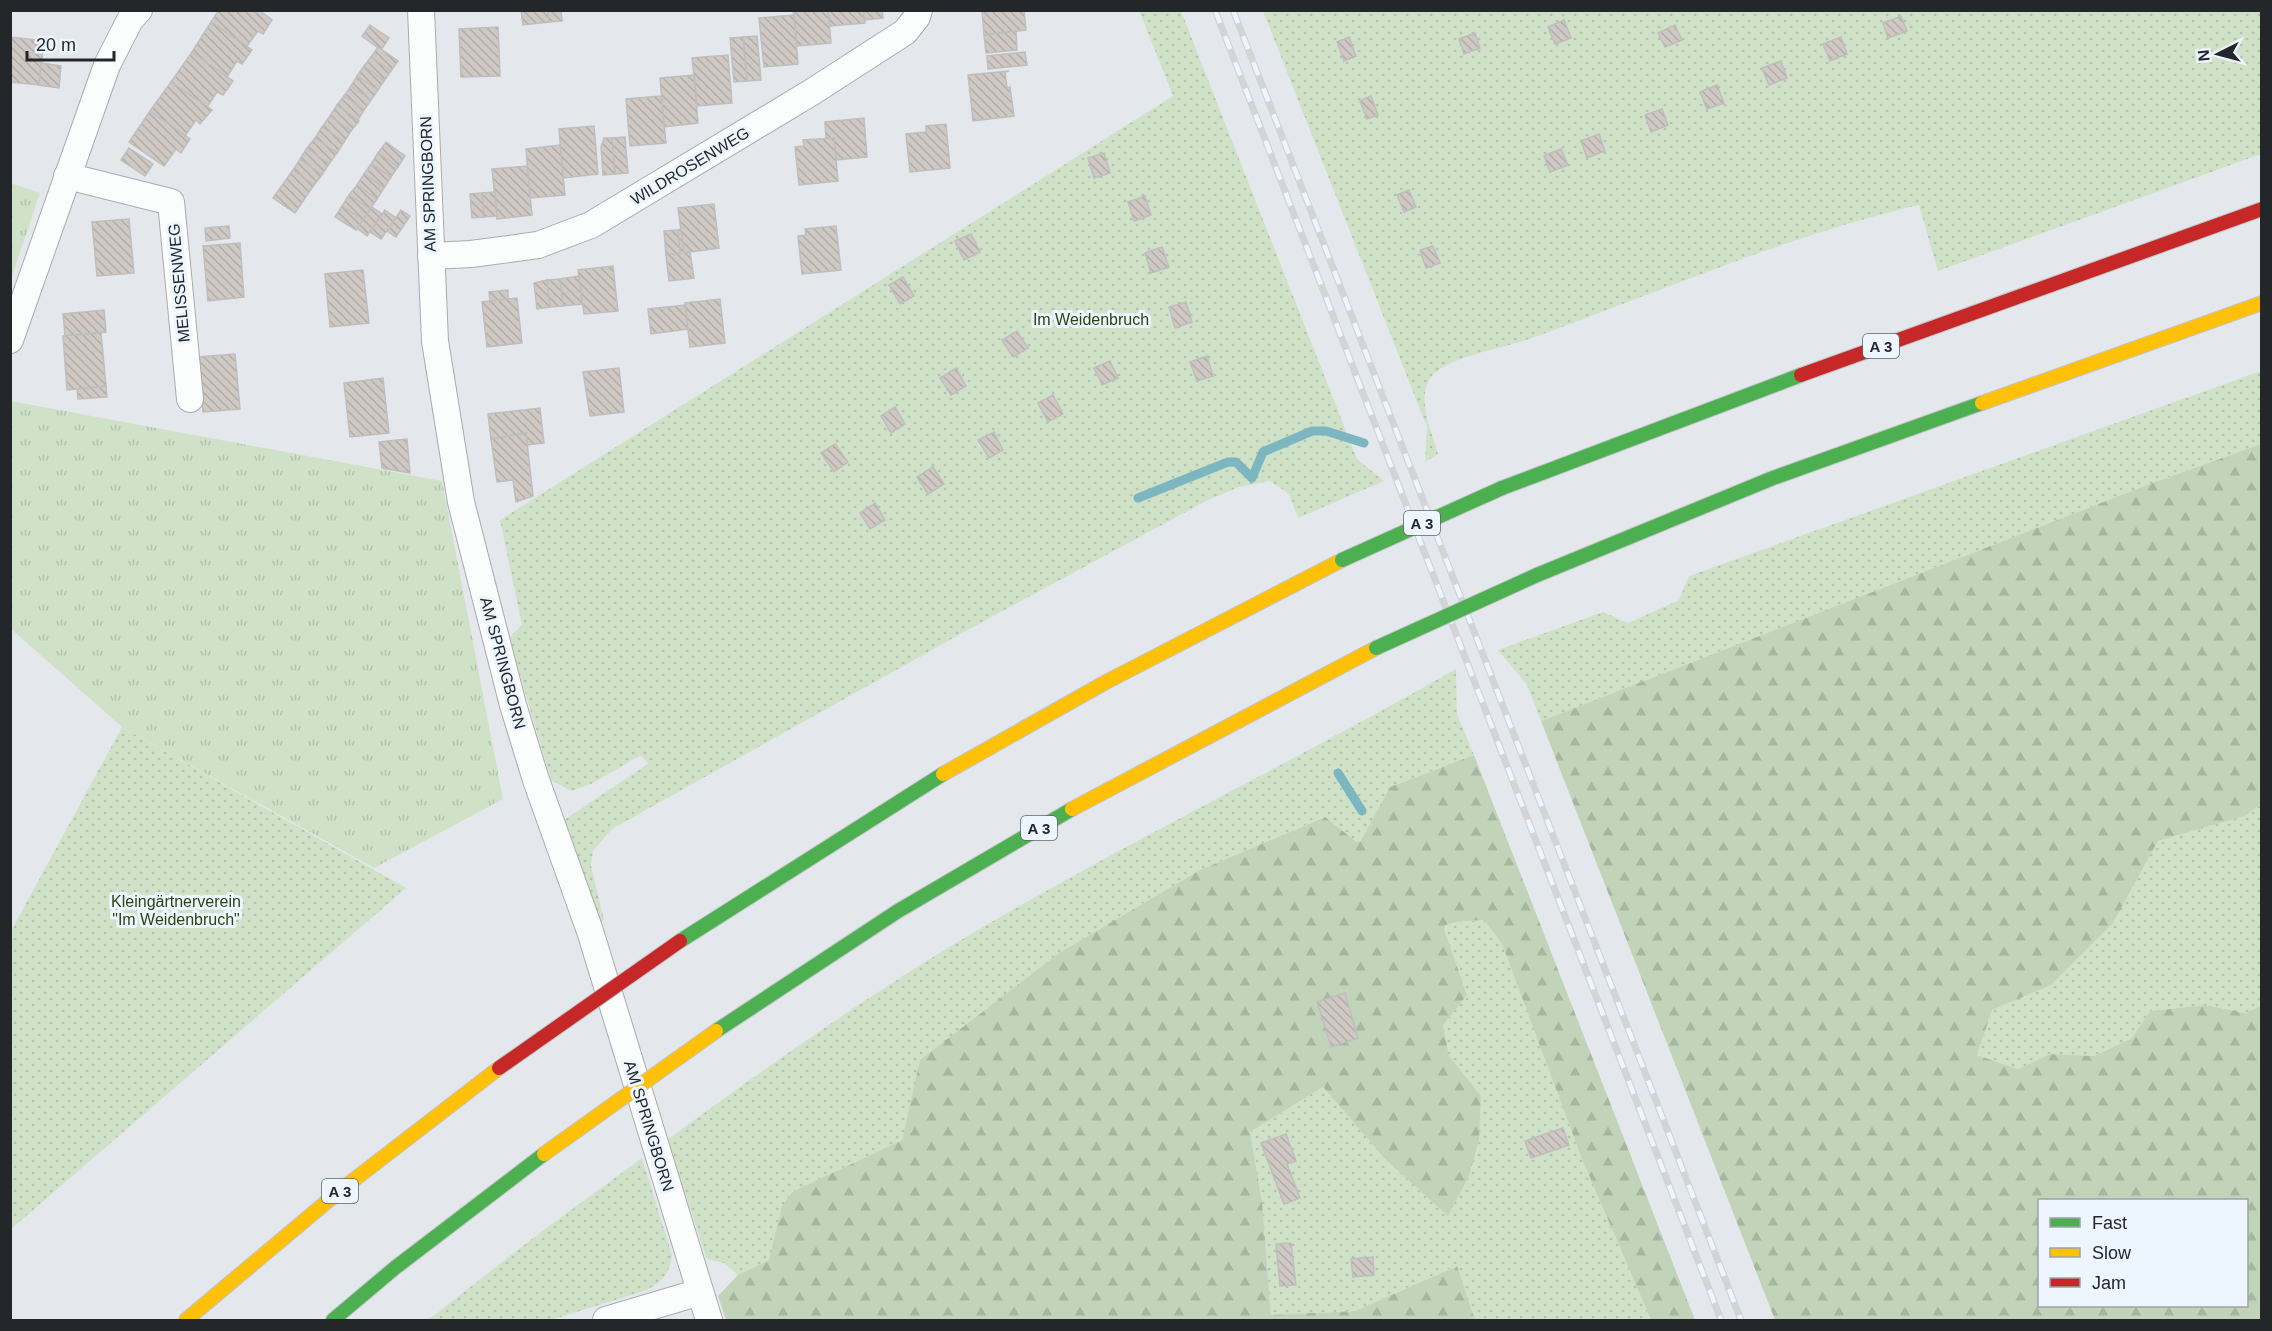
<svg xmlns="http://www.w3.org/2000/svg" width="2272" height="1331" font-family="Arial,sans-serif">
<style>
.grass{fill:url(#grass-dots)}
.forest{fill:url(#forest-firs);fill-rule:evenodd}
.park{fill:url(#park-tufts)}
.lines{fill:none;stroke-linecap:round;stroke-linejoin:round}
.stream{stroke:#7cb6c0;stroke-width:9}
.building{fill:url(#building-back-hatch);stroke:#bebebf;stroke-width:1.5}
.street-casing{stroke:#a8abae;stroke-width:28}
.fast-casing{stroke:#c1c4c6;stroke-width:16}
.slow-casing{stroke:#c1c4c6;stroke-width:16}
.jam-casing{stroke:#c1c4c6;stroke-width:16}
.street{stroke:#fbfcfc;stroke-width:26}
.fast{stroke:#4caf50;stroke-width:14}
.slow{stroke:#ffc107;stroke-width:14}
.jam{stroke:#c62828;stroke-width:14}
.rail-casing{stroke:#d3d4d6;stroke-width:7}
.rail{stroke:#edf5fe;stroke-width:4.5;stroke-dasharray:14;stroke-linecap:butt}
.fast-bridge-casing{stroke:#c1c4c6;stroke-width:16;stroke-linecap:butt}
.slow-bridge-casing{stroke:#c1c4c6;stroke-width:16;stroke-linecap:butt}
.jam-bridge-casing{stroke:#c1c4c6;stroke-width:16;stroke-linecap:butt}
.fast-bridge{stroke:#4caf50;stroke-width:14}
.slow-bridge{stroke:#ffc107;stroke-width:14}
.jam-bridge{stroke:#c62828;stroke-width:14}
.labels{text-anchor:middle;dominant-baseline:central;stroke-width:6;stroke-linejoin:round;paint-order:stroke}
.shield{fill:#edf5fe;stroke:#60656a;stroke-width:1.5}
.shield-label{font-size:15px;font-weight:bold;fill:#24272a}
.street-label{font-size:16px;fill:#24272a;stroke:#edf5fe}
.park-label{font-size:16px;fill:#29460f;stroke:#edf5fe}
</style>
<defs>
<pattern id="grass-dots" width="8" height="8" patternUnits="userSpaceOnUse" patternTransform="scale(1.5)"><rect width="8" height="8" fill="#cfe2c8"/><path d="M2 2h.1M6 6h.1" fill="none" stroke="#b2c2ac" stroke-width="1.8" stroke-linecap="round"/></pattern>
<pattern id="forest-firs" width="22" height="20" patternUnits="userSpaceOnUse" patternTransform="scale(1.5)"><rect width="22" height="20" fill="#c1d4b9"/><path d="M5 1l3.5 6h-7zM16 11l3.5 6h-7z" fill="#a6b69f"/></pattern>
<pattern id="park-tufts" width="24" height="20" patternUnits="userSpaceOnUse" patternTransform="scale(1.5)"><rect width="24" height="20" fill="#cfe2c8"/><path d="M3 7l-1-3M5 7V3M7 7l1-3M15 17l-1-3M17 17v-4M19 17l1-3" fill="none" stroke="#b2c2ac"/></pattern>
<pattern id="building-back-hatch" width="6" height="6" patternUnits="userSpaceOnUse" patternTransform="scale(1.5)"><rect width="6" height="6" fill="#d0c9c3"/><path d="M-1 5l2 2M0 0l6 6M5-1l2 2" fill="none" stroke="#b2ada8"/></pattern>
</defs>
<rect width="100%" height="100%" fill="#e4e8ed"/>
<g class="grass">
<path d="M1139,10L1181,11L1357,459L1384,481L1298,518L1289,494L1270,481L1239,487L1206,501L973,627L612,829L593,851L591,866L604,920L597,925L564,820L648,764L641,755L591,784L571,791L551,780L509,638L522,625L500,520L1173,96Z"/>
<path d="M1263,11H2261V154L1938,271L1919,205C1785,236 1658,293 1529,339C1504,348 1448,357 1432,376C1415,397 1432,432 1438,454L1425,462L1427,427Z"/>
<path d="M2261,371V444L2147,485L1541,721L1527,685L1498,650L1603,612L1628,623L1679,600L1689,576Z"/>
<path d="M1456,669L1457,714L1474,755L1390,787L1359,844L1324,817L1200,870L1059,953L921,1060L902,1140L792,1192L769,1260L738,1275L724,1263L707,1259L667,1140C758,1073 850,1008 946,949C1112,849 1288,765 1456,669Z"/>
<path d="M122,727L406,888L11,1229V931Z"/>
<path d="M2261,804V1006L2245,1013L2206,1005L2150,1011L2132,1038L2094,1056L2050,1054L2018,1069L1977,1055L1992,1010L2051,985L2113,923L2158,841L2245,816Z"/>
<path d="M1484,920L1502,944L1582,1159L1651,1320H1475L1456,1266L1355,1311L1271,1315L1262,1201L1250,1132L1323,1087L1385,1159L1448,1216C1473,1168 1479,1151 1481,1096L1449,1057L1442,1024L1467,995L1443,926L1456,922Z"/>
<path d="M642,1158L672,1255C670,1273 663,1281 647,1290L551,1320H428L537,1235Z"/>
</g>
<g class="forest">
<path d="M2261,444V804L2245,816L2158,841L2113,923L2051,985L1992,1010L1977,1055L2018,1069L2050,1054L2094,1056L2132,1038L2150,1011L2206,1005L2245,1013L2261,1006V1320H1775L1541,721L2147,485ZM2040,1200H2246V1306H2040Z"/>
<path d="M1474,755L1695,1320H1651L1582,1159L1502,944L1484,920L1456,922L1443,926L1467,995L1443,1025L1449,1056L1481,1096L1479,1141L1468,1178L1448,1216L1385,1159L1323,1087L1250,1132L1262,1201L1271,1315L1355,1311L1457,1266L1475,1320H726L718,1296L738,1275L769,1260L782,1206L792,1192L902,1140L920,1060L1059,953L1200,870L1325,817L1359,844L1390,787Z"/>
</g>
<g class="park">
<path d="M11,183L40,193L11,279L10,183Z"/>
<path d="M11,401L442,481L503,799L374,868L122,727L11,629Z"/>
</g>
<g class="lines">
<g class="stream">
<path d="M1138,498L1228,462H1236L1252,478L1263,452L1312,431H1326L1364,443"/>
<path d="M1338,773L1362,811"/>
</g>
</g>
<g class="building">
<path d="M219,10H259L272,20L263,34L258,31L247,46L211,22Z"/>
<path d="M521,10H548L549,22L523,25Z"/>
<path d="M548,10H561L562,21L549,22Z"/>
<path d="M793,10H828L831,43L797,46Z"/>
<path d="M828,10H864L865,23L830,26Z"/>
<path d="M864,10H882L883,18L864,20Z"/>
<path d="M982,10H1024L1026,30L984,35Z"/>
<path d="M794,15L798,64L764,67L759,18Z"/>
<path d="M1901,16L1907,31L1888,38L1883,23Z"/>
<path d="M1564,20L1571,38L1555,44L1548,27Z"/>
<path d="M211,22L252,50L242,64L237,61L227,77L192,52Z"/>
<path d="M370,25L389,38L381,50L362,36Z"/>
<path d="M1675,25L1682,40L1665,47L1658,33Z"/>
<path d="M498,27L500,76L461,77L459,29Z"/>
<path d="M1016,31L1017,50L986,53L984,35Z"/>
<path d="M1475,33L1480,48L1464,54L1459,39Z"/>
<path d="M757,36L761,80L747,81L743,37Z"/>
<path d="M10,37L44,41L39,85L10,82Z"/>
<path d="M743,37L747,81L734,82L730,38Z"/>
<path d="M1349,37L1356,56L1344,61L1337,42Z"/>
<path d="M1841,37L1847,54L1830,61L1823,44Z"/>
<path d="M378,47L398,61L391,71L371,57Z"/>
<path d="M192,52L233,81L223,95L217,92L207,107L171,82Z"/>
<path d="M1025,52L1027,65L988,69L987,56Z"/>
<path d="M728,55L732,103L697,106L692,58Z"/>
<path d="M371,57L391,71L384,81L364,66Z"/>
<path d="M1781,61L1787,78L1769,85L1762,68Z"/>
<path d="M41,63L61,66L59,88L39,85Z"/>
<path d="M364,66L384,81L378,90L357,76Z"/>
<path d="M1009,71L1005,72L1007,88L1010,87L1014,116L973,121L968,75Z"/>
<path d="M694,75L698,123L664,127L660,78Z"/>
<path d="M357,76L378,90L371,100L351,86Z"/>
<path d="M171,82L212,110L200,124L196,120L185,136L150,111Z"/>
<path d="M1717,85L1724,103L1707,109L1700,92Z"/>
<path d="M351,86L371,100L364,110L344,96Z"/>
<path d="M344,96L364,110L358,120L337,105Z"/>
<path d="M661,96L666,143L630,146L626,99Z"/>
<path d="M1371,96L1378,115L1367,119L1360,101Z"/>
<path d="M337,105L359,121L351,131L330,116Z"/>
<path d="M1662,109L1668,125L1651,132L1645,115Z"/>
<path d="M150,111L190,139L181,153L176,149L164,166L129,142Z"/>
<path d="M330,116L351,131L344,142L322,127Z"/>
<path d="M864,118L867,157L836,160L834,138H826L825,122Z"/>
<path d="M946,124L950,168L910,172L906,134L926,132V126Z"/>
<path d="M594,126L598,174L563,178L559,129Z"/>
<path d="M322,127L344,142L337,153L315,138Z"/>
<path d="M1599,134L1605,151L1587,158L1581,141Z"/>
<path d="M625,137L628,173L615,174L612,138Z"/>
<path d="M315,138L337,153L329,164L307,148Z"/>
<path d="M604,138H612L615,174L603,175L601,147Z"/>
<path d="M834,138L838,181L799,185L795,147L804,146L803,140Z"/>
<path d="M386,142L405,156L398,167L378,153Z"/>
<path d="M560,145L565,195L530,198L526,149Z"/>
<path d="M129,148L153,164L145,176L121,160Z"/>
<path d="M307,148L329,164L322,175L300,159Z"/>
<path d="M1561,149L1568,165L1550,172L1544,156Z"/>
<path d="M378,153L398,167L391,177L371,164Z"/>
<path d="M1104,153L1110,173L1094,178L1088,158Z"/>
<path d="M300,159L322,175L314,185L293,170Z"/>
<path d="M371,164L391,177L384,188L364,174Z"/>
<path d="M527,166L532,215L497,219L492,169Z"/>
<path d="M293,170L314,185L295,213L273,198Z"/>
<path d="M364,174L384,188L377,199L357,185Z"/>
<path d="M357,185L377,199L370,209L349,195Z"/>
<path d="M1409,190L1416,207L1404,212L1397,195Z"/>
<path d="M495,192L497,216L484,217L482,193Z"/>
<path d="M482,193L484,217L472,218L470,194Z"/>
<path d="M349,195L370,209L363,220L342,206Z"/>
<path d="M1145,196L1151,215L1134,221L1128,202Z"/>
<path d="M714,204L719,248L684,253L678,208Z"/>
<path d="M342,206L363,220L356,230L335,217Z"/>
<path d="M372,207L382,214L367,236L357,228Z"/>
<path d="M385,210L396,218L381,239L370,232Z"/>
<path d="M401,210L410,216L396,237L387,231Z"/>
<path d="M129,219L134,273L97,276L92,222Z"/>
<path d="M229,226L230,238L206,241L205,228Z"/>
<path d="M836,226L841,270L802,274L798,236L806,235L805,229Z"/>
<path d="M681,229L684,253L690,252L694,278L669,281L666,255L680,253L678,230Z"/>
<path d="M678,230L680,253L666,255L664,231Z"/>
<path d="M971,234L980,252L964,260L955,241Z"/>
<path d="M240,243L244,297L208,301L203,246Z"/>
<path d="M1433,246L1440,263L1426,268L1420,250Z"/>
<path d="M1162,247L1169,267L1151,273L1145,253Z"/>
<path d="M613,266L618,311L584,314L578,270Z"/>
<path d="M363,270L369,323L330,327L325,274Z"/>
<path d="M579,276L582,304L563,306L560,279Z"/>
<path d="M903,277L914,296L900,304L889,285Z"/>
<path d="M560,279L563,306L550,307L547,280Z"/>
<path d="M547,280L550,307L537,309L534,283Z"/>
<path d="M508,290V299L490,301L489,292Z"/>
<path d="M517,298L522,343L487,347L482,302Z"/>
<path d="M720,299L725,343L690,347L685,303Z"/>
<path d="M1186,302L1192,322L1175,328L1169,307Z"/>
<path d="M685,305L688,329L651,334L648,309Z"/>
<path d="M104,310L106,332L65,336L63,314Z"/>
<path d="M1017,331L1028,348L1013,357L1002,340Z"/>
<path d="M101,333L106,386L67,390L63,336Z"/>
<path d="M235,354L240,409L203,412L198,357Z"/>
<path d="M1207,356L1213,376L1197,381L1190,362Z"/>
<path d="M1110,361L1118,378L1102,385L1094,368Z"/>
<path d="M619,368L624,412L590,416L583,372Z"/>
<path d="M956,368L966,386L951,395L940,378Z"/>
<path d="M383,378L389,433L350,437L344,383Z"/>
<path d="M106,386L107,397L78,399L77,389Z"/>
<path d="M1053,395L1063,414L1048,422L1038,403Z"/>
<path d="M895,407L905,424L891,433L881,416Z"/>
<path d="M540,408L544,443L527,445L526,433L491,439L488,414Z"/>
<path d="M994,432L1003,450L989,458L978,440Z"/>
<path d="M526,433L533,496L516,502L513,480L497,482L491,439Z"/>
<path d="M407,439L410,473L382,468L379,442Z"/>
<path d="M835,444L848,462L834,472L821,453Z"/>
<path d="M933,467L944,484L928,494L917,477Z"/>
<path d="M875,503L885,520L870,529L860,513Z"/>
<path d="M1345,993L1358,1038L1331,1047L1317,1002Z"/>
<path d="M1563,1128L1569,1145L1531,1158L1525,1141Z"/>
<path d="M1286,1134L1296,1161L1287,1164L1300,1198L1284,1204L1261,1143Z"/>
<path d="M1291,1243L1296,1285L1280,1286L1276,1244Z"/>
<path d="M1373,1257L1374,1275L1353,1277L1351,1259Z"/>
</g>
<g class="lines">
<g class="street-casing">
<g id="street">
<path d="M421,10L435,341L461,502L513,705L536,780L590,931L709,1320"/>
<path d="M67,176L171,202L190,399"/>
<path d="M431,256L471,254L538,245L591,225L812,92L905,32L917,17L919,10"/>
<path d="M10,340L107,65L130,20L139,10"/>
<path d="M606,1320L700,1292"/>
</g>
</g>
<g class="fast-casing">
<g id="fast">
<path d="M1502,488L1801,375"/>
<path d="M1537,575L1773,478L1982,403"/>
<path d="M680,941L943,774"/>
<path d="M716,1031L898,911L1072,809"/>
<path d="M333,1320L396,1267L544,1154"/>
</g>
</g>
<g class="slow-casing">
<g id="slow">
<path d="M1982,403L2262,303"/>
<path d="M943,774L1106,682L1342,560"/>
<path d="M1072,809L1376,648"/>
<path d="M186,1320L342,1189L499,1068"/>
</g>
</g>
<g class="jam-casing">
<path id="jam" d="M1801,375L2262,209"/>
</g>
<use href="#street" class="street"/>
<use href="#fast" class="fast"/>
<use href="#slow" class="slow"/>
<use href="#jam" class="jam"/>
<g class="rail-casing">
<g id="rail">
<path d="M1215,10L1721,1320"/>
<path d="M1233,10L1741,1320"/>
</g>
</g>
<use href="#rail" class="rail"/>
<g class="fast-bridge-casing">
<g id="fast-bridge">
<path d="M1342,560L1502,488"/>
<path d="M1376,648L1537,575"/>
</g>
</g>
<g class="slow-bridge-casing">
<path id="slow-bridge" d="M544,1154L716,1031"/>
</g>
<g class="jam-bridge-casing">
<path id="jam-bridge" d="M499,1068L680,941"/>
</g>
<use href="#fast-bridge" class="fast-bridge"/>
<use href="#slow-bridge" class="slow-bridge"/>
<use href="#jam-bridge" class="jam-bridge"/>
</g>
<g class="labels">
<g class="shield">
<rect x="1863" y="334" width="36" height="24" rx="4.5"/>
<rect x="1404" y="511" width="36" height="24" rx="4.5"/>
<rect x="1021" y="816" width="36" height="24" rx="4.5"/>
<rect x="322" y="1179" width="36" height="24" rx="4.5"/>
</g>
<g class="shield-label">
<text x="1881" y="346">A 3</text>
<text x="1422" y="523">A 3</text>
<text x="1039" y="828">A 3</text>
<text x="340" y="1191">A 3</text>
</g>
<g class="street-label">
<text transform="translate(690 166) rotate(-31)">WILDROSENWEG</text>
<text transform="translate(428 184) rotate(-92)">AM SPRINGBORN</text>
<text transform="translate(179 283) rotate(-95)">MELISSENWEG</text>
<text transform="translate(503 663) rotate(75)">AM SPRINGBORN</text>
<text transform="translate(649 1126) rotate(73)">AM SPRINGBORN</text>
</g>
<g class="park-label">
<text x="1091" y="319">Im Weidenbruch</text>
<text x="176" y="901">Kleingärtnerverein<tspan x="176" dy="18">"Im Weidenbruch"</tspan></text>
</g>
</g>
<rect width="2272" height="1331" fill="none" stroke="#24272a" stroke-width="24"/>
<rect x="2038" y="1199" width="210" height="108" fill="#edf5fe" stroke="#9da3a9" stroke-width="1.5"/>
<rect x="2050" y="1218" width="30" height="9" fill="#4caf50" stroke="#9da3a9" stroke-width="1.5"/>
<text x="2092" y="1229" font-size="18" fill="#24272a">Fast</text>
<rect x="2050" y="1248" width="30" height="9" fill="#ffc107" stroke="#9da3a9" stroke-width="1.5"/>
<text x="2092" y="1259" font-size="18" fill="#24272a">Slow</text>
<rect x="2050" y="1278" width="30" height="9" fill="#c62828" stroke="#9da3a9" stroke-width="1.5"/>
<text x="2092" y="1289" font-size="18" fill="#24272a">Jam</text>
<g transform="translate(2218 54) rotate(264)" stroke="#edf5fe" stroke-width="4.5" paint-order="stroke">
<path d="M0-4.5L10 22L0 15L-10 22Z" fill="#24272a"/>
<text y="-9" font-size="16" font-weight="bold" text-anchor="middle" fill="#24272a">N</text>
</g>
<path d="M27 51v9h87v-9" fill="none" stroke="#24272a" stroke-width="3"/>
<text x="36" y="51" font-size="18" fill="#24272a" stroke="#edf5fe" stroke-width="4.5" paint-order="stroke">20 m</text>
</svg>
